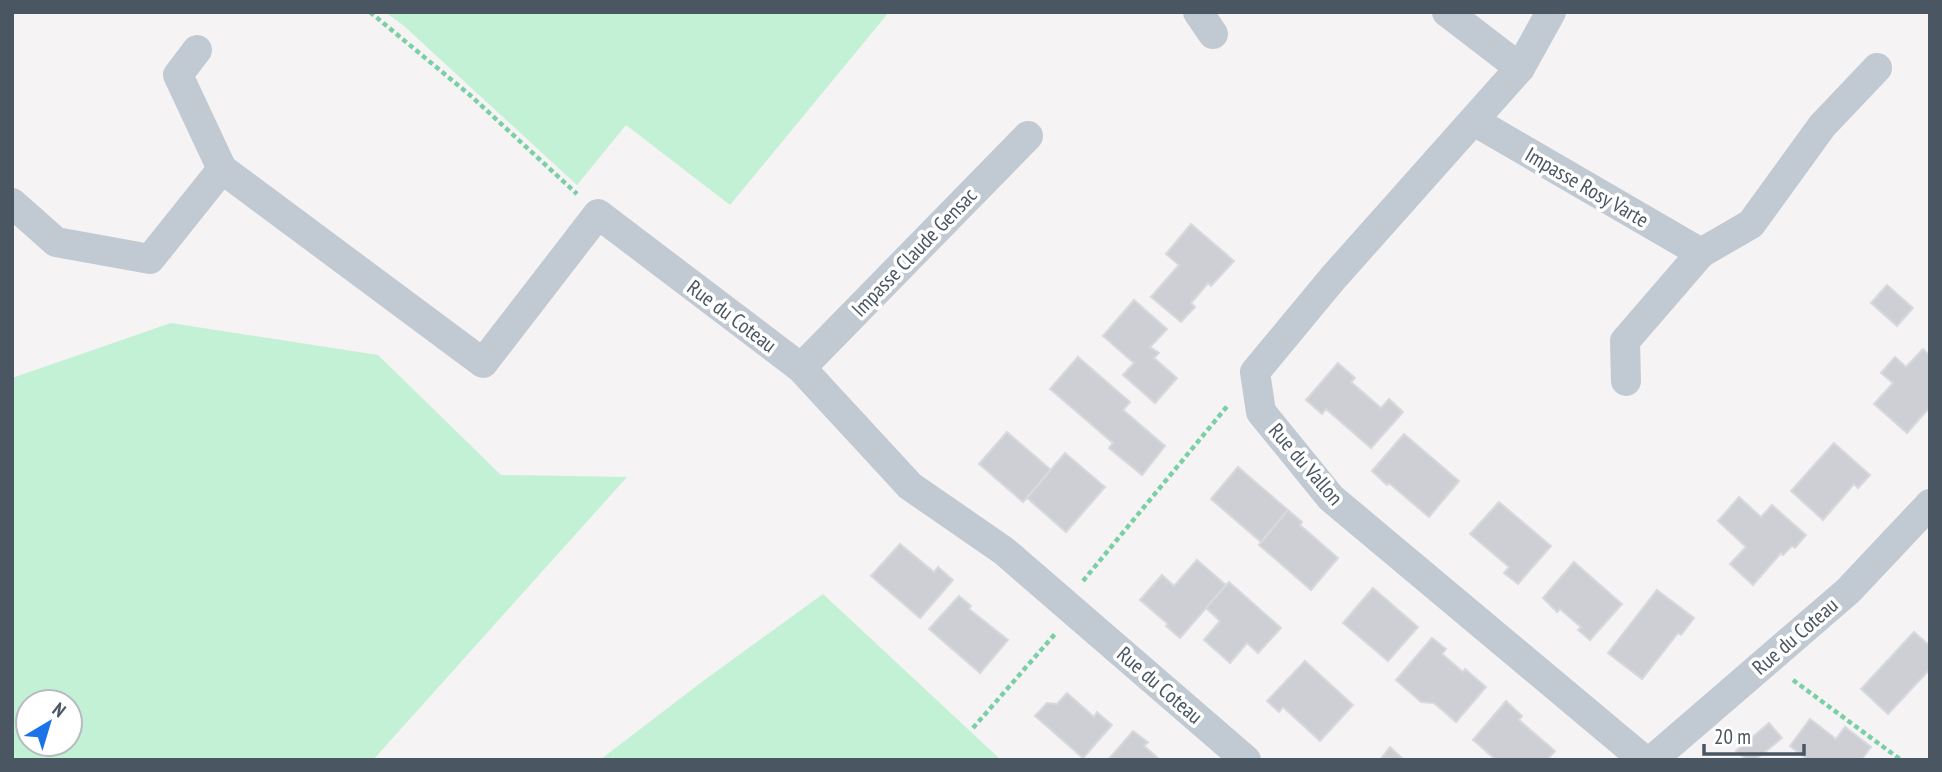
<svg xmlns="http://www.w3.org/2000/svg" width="1942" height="772" font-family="'PT Sans Narrow',sans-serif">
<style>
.green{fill:#c3f1d5;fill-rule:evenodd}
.building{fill:#cdcfd5;stroke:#d7d9de;stroke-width:2}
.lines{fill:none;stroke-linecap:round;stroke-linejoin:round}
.path{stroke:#7ad0a6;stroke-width:4.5;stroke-dasharray:5 3.5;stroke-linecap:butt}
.street{stroke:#c1cad2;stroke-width:30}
.labels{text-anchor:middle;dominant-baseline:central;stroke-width:7;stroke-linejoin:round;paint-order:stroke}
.street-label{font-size:21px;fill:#4a5661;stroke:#fff}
</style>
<rect width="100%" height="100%" fill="#f5f3f3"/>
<g class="green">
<path d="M385,12H889L730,205L626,125L577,185L403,25Z"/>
<path d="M171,323L378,355L501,475L627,477L373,760H12V378ZM28,702H70V744H28Z"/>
<path d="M823,594L1001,760H600L699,684Z"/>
</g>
<g class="building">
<path d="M1191,224L1234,261L1211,286L1208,283L1191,303L1195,307L1181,322L1151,297L1179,265L1166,254Z"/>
<path d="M1887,285L1913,308L1897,326L1871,303Z"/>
<path d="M1134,300L1167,329L1150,347L1159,353L1154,358L1177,378L1155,403L1123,375L1134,363L1103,336Z"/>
<path d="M1923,349L1930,356V407L1907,433L1874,404L1893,383L1881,373L1895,357L1906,367Z"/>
<path d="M1078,357L1130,402L1123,410L1165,446L1142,475L1109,448L1113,443L1050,389Z"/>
<path d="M1338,363L1355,378L1351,382L1381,408L1389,399L1403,412L1371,448L1326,409L1322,414L1306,400Z"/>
<path d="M1007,432L1051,470L1023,502L979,464Z"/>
<path d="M1404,434L1459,481L1429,517L1389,483L1387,485L1372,471Z"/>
<path d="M1834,443L1870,475L1858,488L1854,484L1823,520L1791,491Z"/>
<path d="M1065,453L1105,487L1066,532L1027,498Z"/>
<path d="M1238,467L1288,510L1261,542L1211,499Z"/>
<path d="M1739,497L1761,517L1772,505L1806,535L1795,548L1792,546L1783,555L1781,553L1753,585L1730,564L1746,547L1718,521Z"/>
<path d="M1499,502L1551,546L1518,584L1504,573L1509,567L1470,534Z"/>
<path d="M1288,510L1302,522L1300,525L1338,558L1311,590L1259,545Z"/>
<path d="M900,544L934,572L938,567L953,580L920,618L871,576Z"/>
<path d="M1197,560L1226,585L1180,638L1166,626L1168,624L1140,600L1162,575L1174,586Z"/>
<path d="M1574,562L1622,604L1590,640L1578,630L1581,627L1560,609L1557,612L1543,598Z"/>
<path d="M1229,582L1281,628L1258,653L1247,643L1230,663L1204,640L1220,621L1206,608Z"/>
<path d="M1373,588L1418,627L1388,661L1343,623Z"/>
<path d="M1657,590L1694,618L1681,635L1678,633L1642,679L1608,653Z"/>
<path d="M959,596L971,606L969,609L1008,640L980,673L929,629Z"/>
<path d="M1914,632L1930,646V669L1888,714L1861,689Z"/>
<path d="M1432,638L1446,649L1442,654L1463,672L1465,669L1486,687L1456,722L1434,703L1421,702L1396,680Z"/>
<path d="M1305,661L1353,705L1320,741L1283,707L1279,712L1267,701Z"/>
<path d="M1067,693L1094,717L1097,712L1112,725L1083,758L1035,716L1047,703L1057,704Z"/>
<path d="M1506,701L1522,716L1519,720L1555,751L1547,760H1496L1473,740Z"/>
<path d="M1810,719L1836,739L1845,727L1871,747L1861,760H1808L1790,746Z"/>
<path d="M1769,723L1782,738L1755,760H1747L1736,751Z"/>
<path d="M1133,731L1148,742L1144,746L1160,760H1108Z"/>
<path d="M1390,747L1404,760H1380Z"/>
</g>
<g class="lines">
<g class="path">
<path d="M370,12L471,96L577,194"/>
<path d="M1083,581L1229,404"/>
<path d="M1793,680L1901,760"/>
<path d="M973,728L1055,634"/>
</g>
<g class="street">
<path d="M1198,12L1213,34"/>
<path d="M1447,12L1520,68"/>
<path d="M1551,12L1520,68L1333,278L1255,372L1261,412L1331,498L1644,760"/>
<path d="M197,50L178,75L222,169"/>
<path d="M1474,121L1701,253L1625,341L1626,381"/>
<path d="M12,203L56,242L150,259L222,169L483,363L598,214L801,368L910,486L1004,551L1246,760"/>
<path d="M1701,253L1751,224L1822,126L1877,68"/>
<path d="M801,368L1028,136"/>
<path d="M1652,760L1848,591L1930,504"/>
</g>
</g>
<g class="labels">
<g class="street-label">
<text transform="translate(1587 187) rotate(30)">Impasse Rosy Varte</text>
<text transform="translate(914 252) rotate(-46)">Impasse Claude Gensac</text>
<text transform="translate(732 316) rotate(37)">Rue du Coteau</text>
<text transform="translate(1306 464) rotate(49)">Rue du Vallon</text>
<text transform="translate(1795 636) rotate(-41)">Rue du Coteau</text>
<text transform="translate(1160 685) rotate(41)">Rue du Coteau</text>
</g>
</g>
<rect width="1942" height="772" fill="none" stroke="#4a5661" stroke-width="28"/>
<g transform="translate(49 723) rotate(38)"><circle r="33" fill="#ffffff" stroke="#b7bbc0" stroke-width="2"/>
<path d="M0-5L12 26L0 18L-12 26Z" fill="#1a73e8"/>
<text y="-10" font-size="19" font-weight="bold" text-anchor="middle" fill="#4a5661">N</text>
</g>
<path d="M1704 744v10h100v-10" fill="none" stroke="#4a5661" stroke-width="3.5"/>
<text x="1714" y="744" font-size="21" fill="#4a5661" stroke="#ffffff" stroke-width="5" paint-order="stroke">20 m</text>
</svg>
